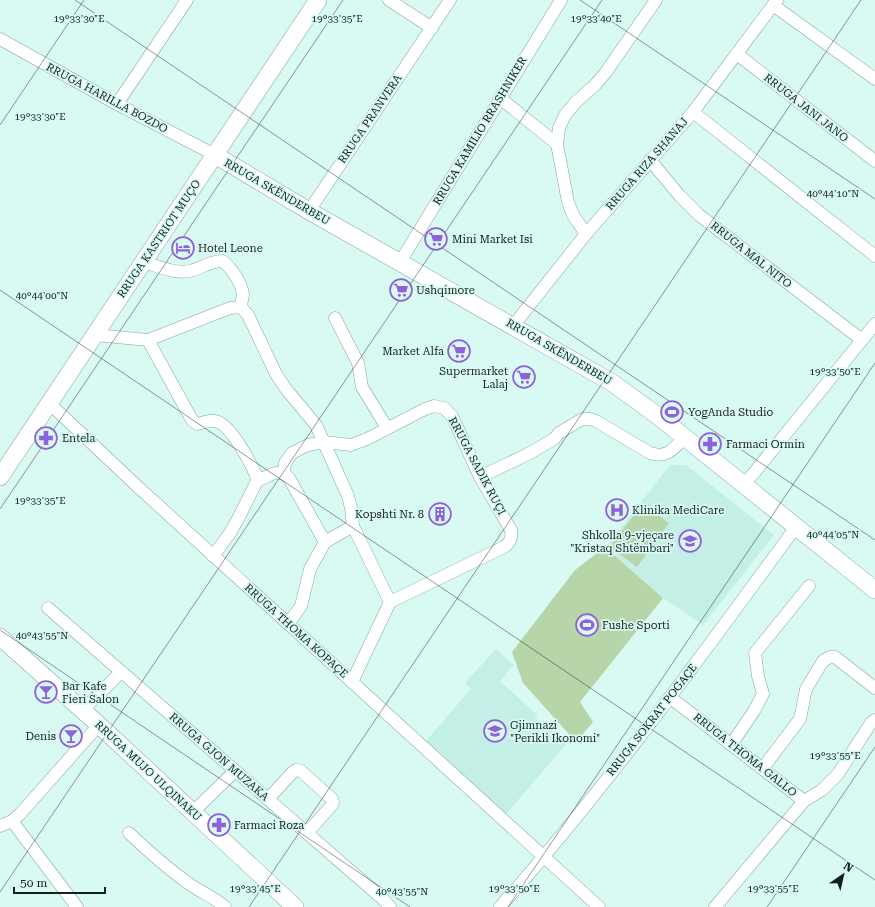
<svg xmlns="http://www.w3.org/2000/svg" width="875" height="907" font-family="'Roboto Serif',serif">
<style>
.built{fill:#c4efe7}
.green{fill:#b6d5a8}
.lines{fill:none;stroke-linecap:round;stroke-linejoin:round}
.street-casing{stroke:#86a59f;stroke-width:13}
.secondary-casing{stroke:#86a59f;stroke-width:18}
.street{stroke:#fff;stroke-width:12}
.secondary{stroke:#fff;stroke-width:17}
.ticks{fill:none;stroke:#14201e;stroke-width:1;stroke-opacity:0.45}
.labels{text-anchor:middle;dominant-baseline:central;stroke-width:3.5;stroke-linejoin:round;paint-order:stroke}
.street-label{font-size:11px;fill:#14201e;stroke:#d9f9f3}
.poi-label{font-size:11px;fill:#14201e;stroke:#d9f9f3;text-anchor:start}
.ticks-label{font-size:10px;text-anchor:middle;fill:#14201e;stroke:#d9f9f3;stroke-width:3.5;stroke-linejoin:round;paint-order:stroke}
</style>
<rect width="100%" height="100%" fill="#d9f9f3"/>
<g class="built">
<path d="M670,465H686L774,535L703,625L663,598L606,547Z"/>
<path d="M496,649L514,665L500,681L537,715L535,717L540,722L542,720L564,740L565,739L568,742L506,814L426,741L471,689L465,683Z"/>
</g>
<g class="green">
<path d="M642,504L669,523L637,567L610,547Z"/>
<path d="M605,547L663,598L580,702L593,722L576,742L523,683L512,652L575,570Z"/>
</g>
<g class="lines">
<g class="street-casing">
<g id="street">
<path d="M389,0L432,28"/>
<path d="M773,5L875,79"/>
<path d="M0,39L117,104L215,155"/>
<path d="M737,54L875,161"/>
<path d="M500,98L557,144"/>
<path d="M117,104L187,0"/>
<path d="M693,112L875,256"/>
<path d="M650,160L679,195L699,215L862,340"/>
<path d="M309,211L450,0"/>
<path d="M586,234L573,215L568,202L557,144L559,128L565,115L576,102L596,84L606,72L656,0"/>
<path d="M143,262C158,266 175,274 190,271C202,268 209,261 223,261C232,269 241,282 243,294C243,298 241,302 241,307"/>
<path d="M400,262L561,0"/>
<path d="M335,318L358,363L362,387L387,428"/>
<path d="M513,326L586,234L693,112L777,0"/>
<path d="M95,335L148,340L230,308L241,307L248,315L276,374L286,389L316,425L348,496L351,508L353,526L390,602"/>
<path d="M148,340L192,420L197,424C203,423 209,420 215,421C230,423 250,462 256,475L257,481L239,517L230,533L213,556"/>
<path d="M49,403L137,486L599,907"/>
<path d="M284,473L285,463L292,453L308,445L324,442L351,445L367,439L425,409L434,406L444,408L452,416L480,477L511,530C512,538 511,542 504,547L390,602"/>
<path d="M480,477L530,453L554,439L559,433L577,422L583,419H590L596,421L650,453C667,459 673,449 685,437"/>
<path d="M257,481C269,476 278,467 289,478L325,542"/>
<path d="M744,485L875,324"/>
<path d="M48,608L384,900L390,907"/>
<path d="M288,624L301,606L310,569L325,542L353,526"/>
<path d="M352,682L390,602"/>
<path d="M671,698L804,801"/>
<path d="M83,710L121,672"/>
<path d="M731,745L754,711L763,694L758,676L755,653L809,586"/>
<path d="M762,769L800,719L806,689L823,661L830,657H835L875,688"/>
<path d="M268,799L293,772L296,770L301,771L332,799L333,802L332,805L307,833"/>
<path d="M193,812L235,771"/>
<path d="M12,821L77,907"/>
<path d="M0,826L12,821L20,814L99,725"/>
<path d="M129,833C148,851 167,868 188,883C200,892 214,897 225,907"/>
<path d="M500,907C607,787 701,656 796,527"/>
<path d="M715,907L804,801L822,790L838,774L871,723L875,720"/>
</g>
</g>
<g class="secondary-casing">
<g id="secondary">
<path d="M215,155L309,211L611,382L658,416L875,590"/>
<path d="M0,477L318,0"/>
<path d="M0,637L99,725L295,907"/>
</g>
</g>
<use href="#street" class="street"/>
<use href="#secondary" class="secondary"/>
</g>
<path class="ticks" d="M75,0L875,540M580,0L875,199M0,125L84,0M0,290L875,880M0,509L343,0M0,630L410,907M0,892L602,0M249,907L861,0M508,907L875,363M767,907L875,747"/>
<defs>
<g id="supermarket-ring" transform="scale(1.15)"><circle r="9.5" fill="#d9f9f3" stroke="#8f61db" stroke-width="1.5"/><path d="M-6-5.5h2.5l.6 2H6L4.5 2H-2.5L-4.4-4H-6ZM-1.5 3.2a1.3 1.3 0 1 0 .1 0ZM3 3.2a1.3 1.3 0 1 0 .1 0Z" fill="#8f61db"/></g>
<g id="hotel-ring" transform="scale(1.15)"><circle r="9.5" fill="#d9f9f3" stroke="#8f61db" stroke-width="1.5"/><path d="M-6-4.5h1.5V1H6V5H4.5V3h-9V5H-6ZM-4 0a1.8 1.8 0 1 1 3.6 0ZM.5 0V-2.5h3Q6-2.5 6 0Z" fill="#8f61db"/></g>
<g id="stadium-ring" transform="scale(1.15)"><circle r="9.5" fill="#d9f9f3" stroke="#8f61db" stroke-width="1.5"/><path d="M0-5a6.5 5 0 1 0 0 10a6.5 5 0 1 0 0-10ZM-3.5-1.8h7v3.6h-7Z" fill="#8f61db"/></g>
<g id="pharmacy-ring" transform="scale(1.15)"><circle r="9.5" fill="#d9f9f3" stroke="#8f61db" stroke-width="1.5"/><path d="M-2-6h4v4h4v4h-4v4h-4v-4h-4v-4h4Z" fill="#8f61db"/></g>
<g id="hospital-ring" transform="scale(1.15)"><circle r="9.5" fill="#d9f9f3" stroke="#8f61db" stroke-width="1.5"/><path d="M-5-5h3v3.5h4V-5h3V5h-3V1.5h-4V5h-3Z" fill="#8f61db"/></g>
<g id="building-ring" transform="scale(1.15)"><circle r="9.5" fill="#d9f9f3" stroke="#8f61db" stroke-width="1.5"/><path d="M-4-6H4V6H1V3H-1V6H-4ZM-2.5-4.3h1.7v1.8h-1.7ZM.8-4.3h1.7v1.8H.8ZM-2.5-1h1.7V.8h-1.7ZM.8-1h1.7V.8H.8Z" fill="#8f61db"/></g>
<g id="school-ring" transform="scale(1.15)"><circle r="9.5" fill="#d9f9f3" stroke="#8f61db" stroke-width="1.5"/><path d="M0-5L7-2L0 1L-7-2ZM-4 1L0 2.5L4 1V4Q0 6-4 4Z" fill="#8f61db"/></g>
<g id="bar-ring" transform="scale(1.15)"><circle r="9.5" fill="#d9f9f3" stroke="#8f61db" stroke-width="1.5"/><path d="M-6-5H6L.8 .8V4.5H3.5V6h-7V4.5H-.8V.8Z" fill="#8f61db"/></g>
</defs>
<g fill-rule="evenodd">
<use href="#supermarket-ring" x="436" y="239"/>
<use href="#hotel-ring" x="183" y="248"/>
<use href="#supermarket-ring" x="401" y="290"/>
<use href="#supermarket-ring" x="459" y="351"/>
<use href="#supermarket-ring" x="524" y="377"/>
<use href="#stadium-ring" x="672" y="412"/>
<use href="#pharmacy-ring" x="46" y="438"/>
<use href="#pharmacy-ring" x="710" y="444"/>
<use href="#hospital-ring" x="617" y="510"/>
<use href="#building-ring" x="440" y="514"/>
<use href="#school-ring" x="690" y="541"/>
<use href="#stadium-ring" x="587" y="625"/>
<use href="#bar-ring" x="46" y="692"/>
<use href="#school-ring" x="495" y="731"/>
<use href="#bar-ring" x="71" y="736"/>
<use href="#pharmacy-ring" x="219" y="825"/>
</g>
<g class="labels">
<g class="street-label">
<text transform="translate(107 98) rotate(28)">RRUGA HARILLA BOZDO</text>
<text transform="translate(806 108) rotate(38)">RRUGA JANI JANO</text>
<text transform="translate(370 119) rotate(-56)">RRUGA PRANVERA</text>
<text transform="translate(480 131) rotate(-59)">RRUGA KAMILIO RRASHNIKER</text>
<text transform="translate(647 164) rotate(-49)">RRUGA RIZA SHANAJ</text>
<text transform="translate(277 192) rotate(30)">RRUGA SKËNDERBEU</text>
<text transform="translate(159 239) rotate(-56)">RRUGA KASTRIOT MUÇO</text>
<text transform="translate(751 255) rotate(38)">RRUGA MAL NITO</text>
<text transform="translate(559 352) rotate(30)">RRUGA SKËNDERBEU</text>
<text transform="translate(477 466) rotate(62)">RRUGA SADIK RUÇI</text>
<text transform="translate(296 631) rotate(42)">RRUGA THOMA KOPAÇE</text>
<text transform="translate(652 720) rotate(-52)">RRUGA SOKRAT POGAÇE</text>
<text transform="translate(745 755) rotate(38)">RRUGA THOMA GALLO</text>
<text transform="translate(219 757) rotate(41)">RRUGA GJON MUZAKA</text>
<text transform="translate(148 771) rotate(43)">RRUGA MUJO ULQINAKU</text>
</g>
<g class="poi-label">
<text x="452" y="239">Mini Market Isi</text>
<text x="198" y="248">Hotel Leone</text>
<text x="416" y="290">Ushqimore</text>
<text x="444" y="351" text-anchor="end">Market Alfa</text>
<text x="508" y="371" text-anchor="end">Supermarket<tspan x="508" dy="13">Lalaj</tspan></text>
<text x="688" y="412">YogAnda Studio</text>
<text x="62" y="438">Entela</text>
<text x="726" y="444">Farmaci Ormin</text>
<text x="632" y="510">Klinika MediCare</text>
<text x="424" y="514" text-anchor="end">Kopshti Nr. 8</text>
<text x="674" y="535" text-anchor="end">Shkolla 9-vjeçare<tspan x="674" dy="13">"Kristaq Shtëmbari"</tspan></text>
<text x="602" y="625">Fushe Sporti</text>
<text x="62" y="686">Bar Kafe<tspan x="62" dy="13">Fieri Salon</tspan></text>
<text x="510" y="725">Gjimnazi<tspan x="510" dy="13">"Perikli Ikonomi"</tspan></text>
<text x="56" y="736" text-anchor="end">Denis</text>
<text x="234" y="825">Farmaci Roza</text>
</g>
</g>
<g class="ticks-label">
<text x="79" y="22">19°33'30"E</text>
<text x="337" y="22">19°33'35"E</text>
<text x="596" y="22">19°33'40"E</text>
<text x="40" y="120">19°33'30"E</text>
<text x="833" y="197">40°44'10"N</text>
<text x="42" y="299">40°44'00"N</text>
<text x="835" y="375">19°33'50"E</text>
<text x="40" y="504">19°33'35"E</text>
<text x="833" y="538">40°44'05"N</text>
<text x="42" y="639">40°43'55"N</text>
<text x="835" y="759">19°33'55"E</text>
<text x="255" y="892">19°33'45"E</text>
<text x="514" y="892">19°33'50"E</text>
<text x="773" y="892">19°33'55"E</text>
<text x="402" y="895">40°43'55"N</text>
</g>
<g transform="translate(843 875) rotate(34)" stroke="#d9f9f3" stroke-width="3" paint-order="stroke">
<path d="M0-3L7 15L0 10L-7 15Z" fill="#14201e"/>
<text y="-6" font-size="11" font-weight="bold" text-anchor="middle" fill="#14201e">N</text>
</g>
<path d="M14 887v6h91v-6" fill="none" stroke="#14201e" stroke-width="2"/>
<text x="20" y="887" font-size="12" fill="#14201e" stroke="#d9f9f3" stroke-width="3" paint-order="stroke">50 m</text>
</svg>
